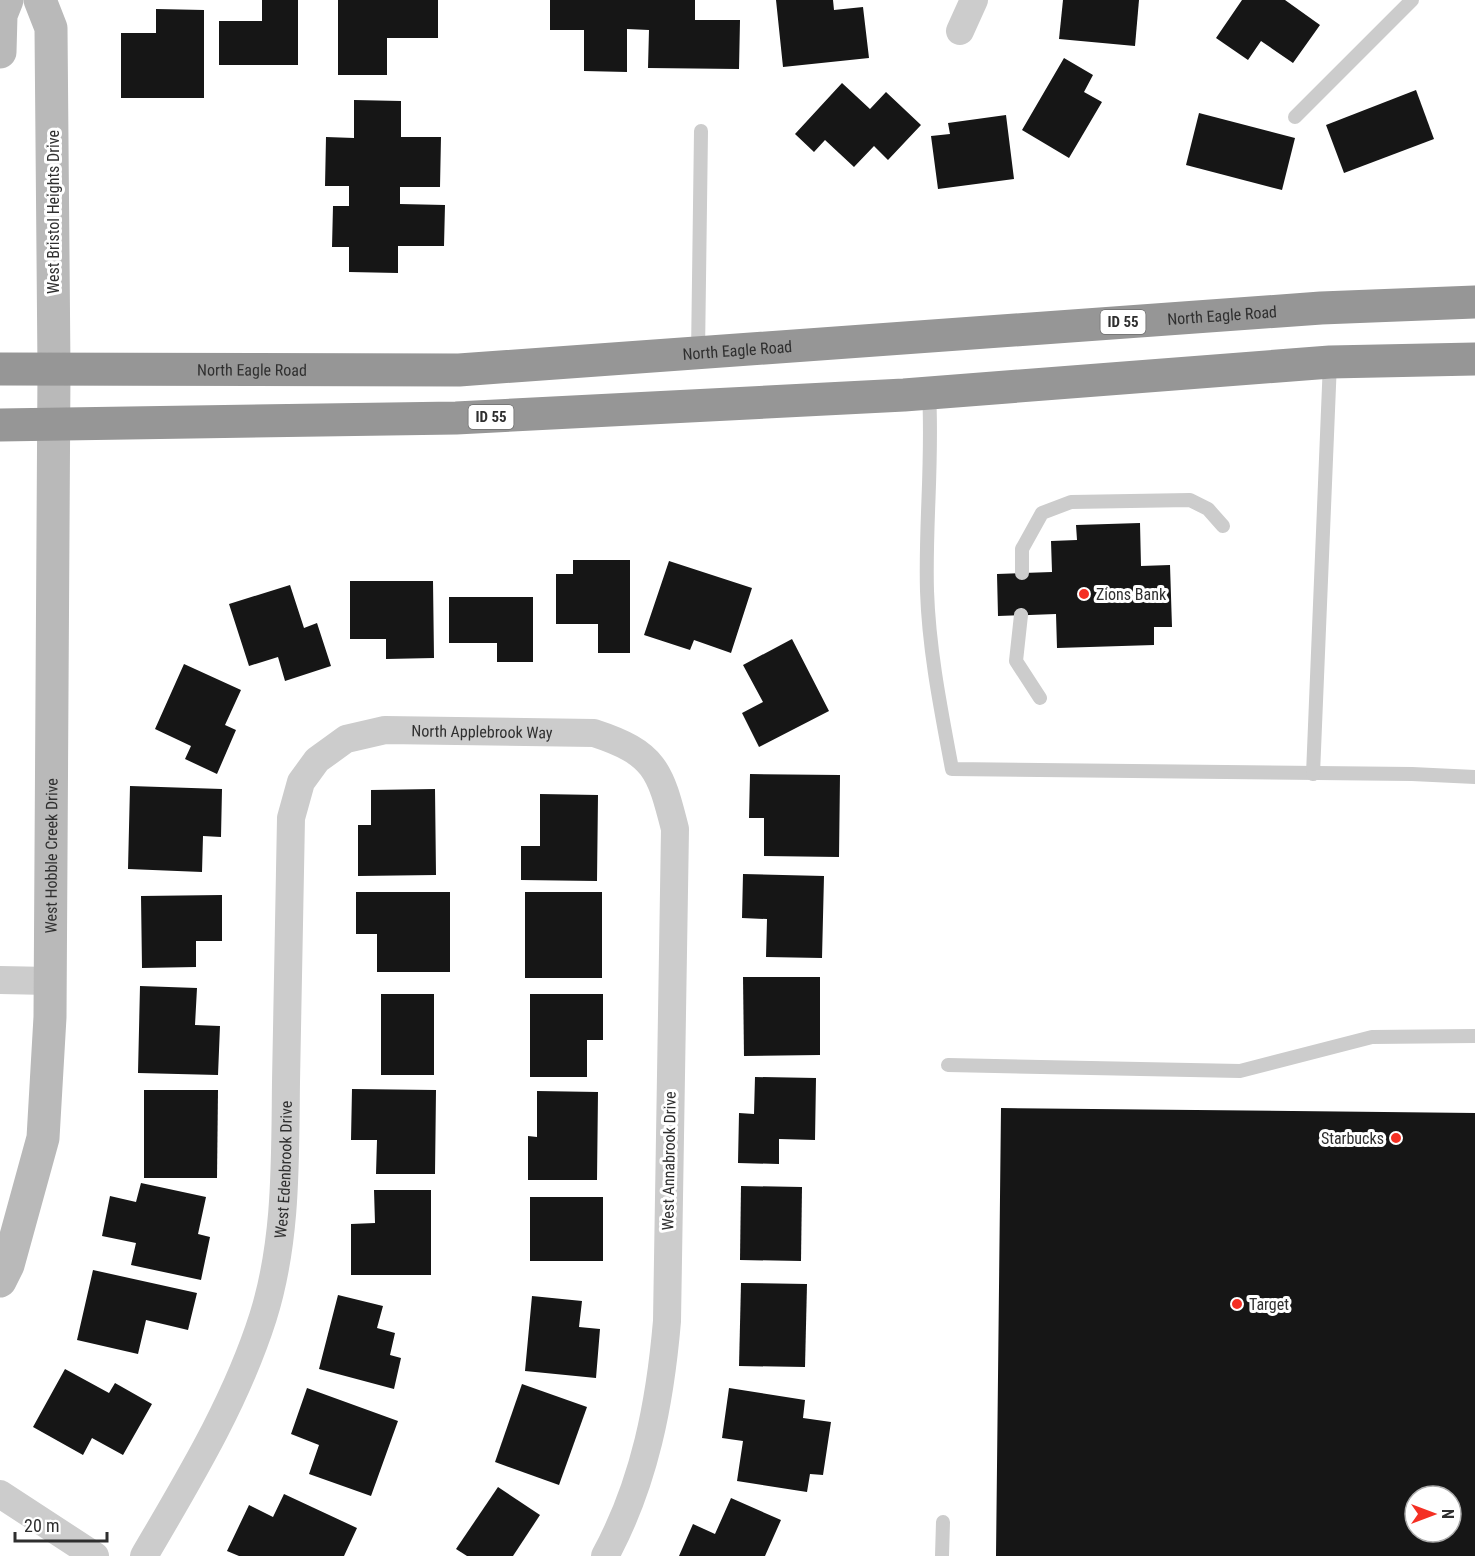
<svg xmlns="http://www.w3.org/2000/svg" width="1475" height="1556" font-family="'Roboto Condensed',sans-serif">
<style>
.building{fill:#161616;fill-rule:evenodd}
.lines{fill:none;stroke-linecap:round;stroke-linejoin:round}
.lane{stroke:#ccc;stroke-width:14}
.street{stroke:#ccc;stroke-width:28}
.secondary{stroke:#b9b9b9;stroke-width:33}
.highway{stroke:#969696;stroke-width:33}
.poi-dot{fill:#f42f23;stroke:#fff;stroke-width:2}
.labels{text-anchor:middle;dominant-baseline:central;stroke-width:6;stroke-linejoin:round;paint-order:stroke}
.shield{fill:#fff;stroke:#6d6d6d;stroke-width:1.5}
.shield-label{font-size:15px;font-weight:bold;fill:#2f2f2f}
.street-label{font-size:16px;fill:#2f2f2f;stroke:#fff}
.poi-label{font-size:16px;fill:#2f2f2f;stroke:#fff;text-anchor:start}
</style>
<rect width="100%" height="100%" fill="#fff"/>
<g class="building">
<path d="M262,0H298V65H219V21H262Z"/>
<path d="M338,0H438V38H387V75H338Z"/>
<path d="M550,0H695V20H740L739,69L648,68L649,30L627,29V72L584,71V30H550Z"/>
<path d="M776,0H833L834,10L863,7L869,58L783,67Z"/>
<path d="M1063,0H1139L1135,46L1059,39Z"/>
<path d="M1242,0H1285L1320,25L1293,63L1261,41L1248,60L1216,38Z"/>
<path d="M156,9L204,10V98H121V33H156Z"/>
<path d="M1064,58L1093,75L1084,92L1102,102L1069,158L1022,130Z"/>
<path d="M842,83L870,109L886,92L921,125L888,160L874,146L854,167L825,140L814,152L795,134Z"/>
<path d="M1416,90L1434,139L1344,173L1326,125Z"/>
<path d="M354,100L401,101V137H441L440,187H400V204L445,205L444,246H398V273L349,272V247H332L333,206H349V186H325L326,137L354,138Z"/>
<path d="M1199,113L1295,138L1282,190L1186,165Z"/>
<path d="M1006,115L1014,179L938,189L931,136L950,134L948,123Z"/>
<path d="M1140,523L1141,566L1170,565L1172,627H1154V645L1057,648L1056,614L998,616L997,574L1052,572L1051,541L1077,540L1076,525Z"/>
<path d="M573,560H630V653H598V624H556V574H573Z"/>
<path d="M669,561L752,588L731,653L694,640L690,650L644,635Z"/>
<path d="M350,581H433L434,658L386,659V639H350Z"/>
<path d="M290,585L304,628L317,623L331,666L285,681L278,657L249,666L229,604Z"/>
<path d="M449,597H533V662H497V643H449Z"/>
<path d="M792,639L829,711L759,747L742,713L763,702L743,665Z"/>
<path d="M184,664L241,690L225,725L236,730L217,774L185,759L191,746L155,729Z"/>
<path d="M750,774L840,775L839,857L764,856V818H749Z"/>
<path d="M130,786L222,789L221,837L203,836L202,872L128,869Z"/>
<path d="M435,789L436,875L358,876V825H371V790Z"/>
<path d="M540,794L598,795L597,881L521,880V846H540Z"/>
<path d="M743,874L824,876L822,958L766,957L767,919L742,918Z"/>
<path d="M356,892H450V972H377V934H356Z"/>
<rect x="525" y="892" width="77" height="86"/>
<path d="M222,895V941H196V967L142,968L141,896Z"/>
<path d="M743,977H820V1055L744,1056Z"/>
<path d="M140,986L197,988L195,1025L220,1026L218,1075L138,1073Z"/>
<rect x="381" y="994" width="53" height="81"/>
<path d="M530,994H603V1040H587V1077H530Z"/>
<path d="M755,1077L816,1078L815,1140L779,1139V1164L738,1163L739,1113L754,1114Z"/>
<path d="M352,1089L436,1090L435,1174H376L377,1140H351Z"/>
<path d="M144,1090H218L217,1178H144Z"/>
<path d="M537,1091L598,1092L597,1180H528V1136L537,1137Z"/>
<path d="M1001,1108L1475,1113V1556H996ZM1415,1496H1451V1532H1415Z"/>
<path d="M141,1183L206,1197L198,1234L210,1237L201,1280L131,1265L136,1243L102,1236L110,1196L136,1202Z"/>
<path d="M741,1186L802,1187L801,1261L740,1260Z"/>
<path d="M374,1190H431V1275H351V1224L375,1223Z"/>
<rect x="530" y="1197" width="73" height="64"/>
<path d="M93,1270L197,1293L188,1330L146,1320L138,1354L77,1340Z"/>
<path d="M741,1283L807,1284L805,1367L739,1366Z"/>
<path d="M338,1295L383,1306L377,1328L395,1333L390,1355L401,1358L394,1389L319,1369Z"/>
<path d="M532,1296L582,1301L579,1327L600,1329L596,1378L525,1371Z"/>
<path d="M65,1369L109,1393L115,1383L152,1404L123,1455L92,1438L83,1455L33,1427Z"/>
<path d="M522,1384L587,1407L559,1485L495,1462Z"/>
<path d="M307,1388L398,1421L371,1496L309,1474L319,1445L291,1434Z"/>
<path d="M729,1388L805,1400L803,1418L831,1422L823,1475L810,1474L807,1492L737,1481L743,1441L722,1438Z"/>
<path d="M498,1487L540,1515L513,1556H467L456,1549Z"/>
<path d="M284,1494L357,1528L344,1556H239L227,1551L249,1505L273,1517Z"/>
<path d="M731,1498L781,1520L765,1556H679L693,1524L715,1534Z"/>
</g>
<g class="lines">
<g class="lane">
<path d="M1295,117L1412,0"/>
<path d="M698,354L701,131"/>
<path d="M929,393C933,460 925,525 927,591C929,651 941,710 952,769L1412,774L1475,777"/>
<path d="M1022,573V549L1042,513L1071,502L1190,500L1208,509L1223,526"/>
<path d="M1021,615L1016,661L1040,698"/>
<path d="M1313,774L1330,362"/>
<path d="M948,1065L1240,1071L1372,1037L1475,1036"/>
<path d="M942,1556L943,1522"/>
</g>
<g class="street">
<path d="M960,31L974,0"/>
<path d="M0,980L50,981"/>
<path d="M0,1494L95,1556"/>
<path id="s1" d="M144,1556C189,1479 236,1402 263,1317C287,1241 285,1160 286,1082C288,994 289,906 291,818L301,782L317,760L346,739L385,730L594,733C655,753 660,770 675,829L667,1321C660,1403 645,1482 605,1556"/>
</g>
<g class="secondary">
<path d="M0,52L1,15L7,0"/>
<path id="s2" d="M0,1281L8,1265L43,1138L50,1017L54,369L51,28L40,0"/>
</g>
<g class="highway">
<path id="s3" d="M0,369L459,370L1321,308L1475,302"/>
<path d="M0,425L456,418L904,395L1330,362L1475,359"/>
</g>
</g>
<g class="poi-dot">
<circle cx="1084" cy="594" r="6"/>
<circle cx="1396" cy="1138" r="6"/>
<circle cx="1237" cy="1304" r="6"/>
</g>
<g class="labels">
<g class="shield">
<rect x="1100.5" y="310" width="45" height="24" rx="4.5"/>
<rect x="468.5" y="405" width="45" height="24" rx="4.5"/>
</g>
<g class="shield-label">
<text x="1123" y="322">ID 55</text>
<text x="491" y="417">ID 55</text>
</g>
<g class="street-label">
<text transform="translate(53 212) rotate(-90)">West Bristol Heights Drive</text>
<text stroke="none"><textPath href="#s3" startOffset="1224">North Eagle Road</textPath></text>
<text stroke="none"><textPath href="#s3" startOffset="738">North Eagle Road</textPath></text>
<text stroke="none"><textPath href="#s3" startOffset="252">North Eagle Road</textPath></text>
<text stroke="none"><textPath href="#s1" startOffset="1006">North Applebrook Way</textPath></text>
<text stroke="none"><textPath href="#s2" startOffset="432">West Hobble Creek Drive</textPath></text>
<text transform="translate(669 1161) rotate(-89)">West Annabrook Drive</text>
<text stroke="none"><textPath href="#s1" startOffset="417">West Edenbrook Drive</textPath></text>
</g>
<g class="poi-label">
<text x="1096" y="594">Zions Bank</text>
<text x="1384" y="1138" text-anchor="end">Starbucks</text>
<text x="1249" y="1304">Target</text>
</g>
</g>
<g transform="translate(1433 1514) rotate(90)"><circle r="28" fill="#ffffff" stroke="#acacac" stroke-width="1.5"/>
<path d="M0-4.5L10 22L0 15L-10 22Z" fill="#f42f23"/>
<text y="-9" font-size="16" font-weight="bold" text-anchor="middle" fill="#2f2f2f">N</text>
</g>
<path d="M15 1532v9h92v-9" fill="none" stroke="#2f2f2f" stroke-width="3"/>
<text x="24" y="1532" font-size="18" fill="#2f2f2f" stroke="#ffffff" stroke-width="4.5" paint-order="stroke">20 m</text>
</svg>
